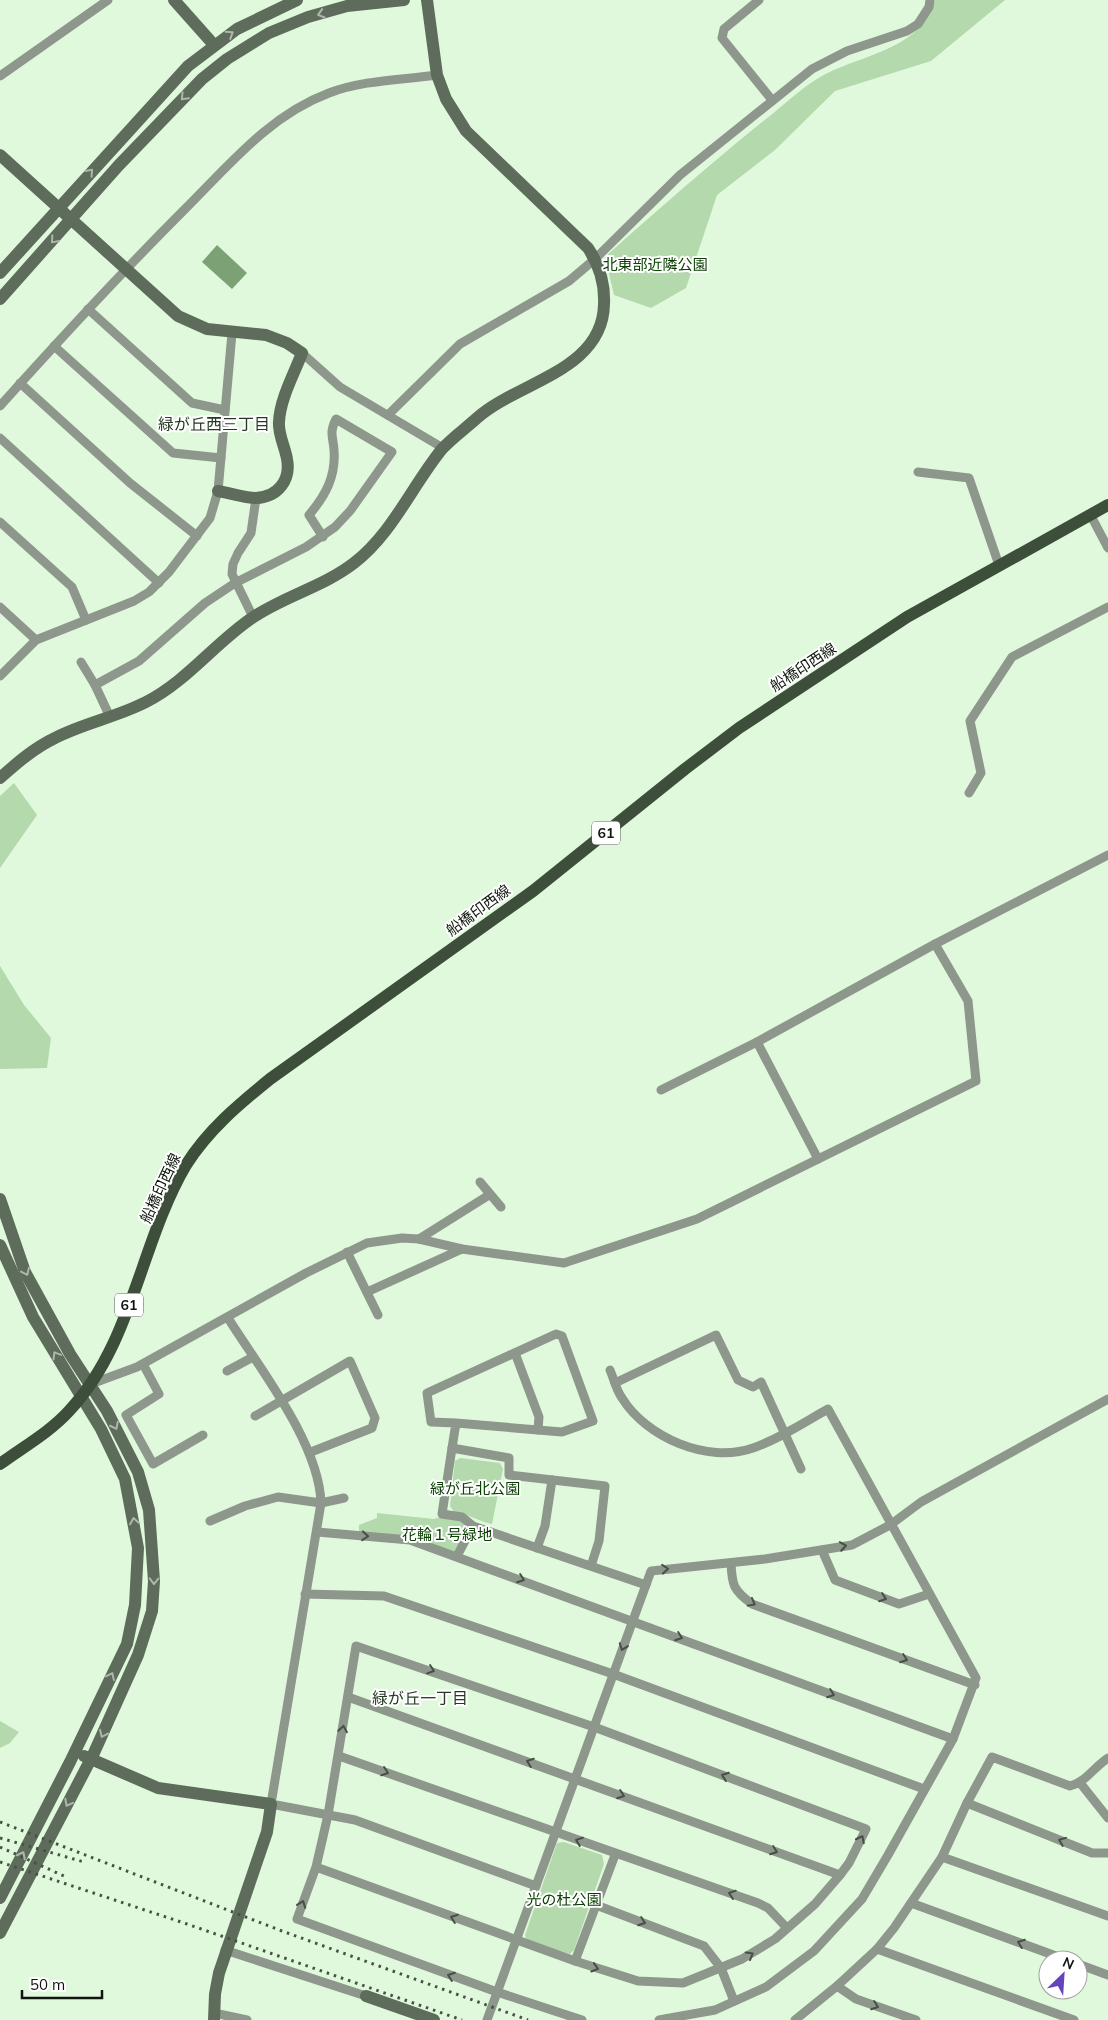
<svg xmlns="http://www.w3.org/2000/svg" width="1108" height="2020" font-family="Mulish,'Noto Sans JP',sans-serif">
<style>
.green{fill:#b3d9ac}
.water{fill:#7ba175}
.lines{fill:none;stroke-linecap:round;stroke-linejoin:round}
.street{stroke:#8d978b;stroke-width:9}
.secondary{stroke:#5e6c5b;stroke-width:12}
.primary{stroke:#3d4f3b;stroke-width:12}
.rail{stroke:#465244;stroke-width:3;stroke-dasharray:2.5 5;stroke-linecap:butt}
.oneway{stroke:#aeb6ad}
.oneway2{stroke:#475046}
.labels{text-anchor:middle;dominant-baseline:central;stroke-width:4;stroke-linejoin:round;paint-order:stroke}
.shield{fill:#fff;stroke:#565c56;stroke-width:1}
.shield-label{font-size:14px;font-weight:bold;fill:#0e160d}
.park-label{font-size:15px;fill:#0a4102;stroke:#fff}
.street-label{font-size:15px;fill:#0e160d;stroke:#fff}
.neighbourhood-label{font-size:16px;fill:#263a23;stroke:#fff}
</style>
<rect width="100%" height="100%" fill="#e0f9dc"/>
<g class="green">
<path d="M935,0H1005L931,61L835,91L775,150L717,195L686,288L651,308L614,295L605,257C658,210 711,163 766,119C783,106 799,90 817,79C857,54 919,53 935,0Z"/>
<path d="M14,783L37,815L0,868V796Z"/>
<path d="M0,966L24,1005L51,1038L47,1068L0,1069Z"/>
<path d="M460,1458L500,1463L503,1469L492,1524C478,1521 469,1514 454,1512L450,1506L455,1461Z"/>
<path d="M377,1513L434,1519C447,1514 461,1518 471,1526L456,1554L409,1538L359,1534V1525L377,1518Z"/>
<path d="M0,1721L19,1732L10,1743L0,1748Z"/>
<path d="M564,1842L602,1855L604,1864L574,1950L570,1954L526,1940L525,1935L557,1843Z"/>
</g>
<path class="water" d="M217,245L247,273L232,289L202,262Z"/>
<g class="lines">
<g class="street">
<path d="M759,0L724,29L722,38L772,100"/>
<path d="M0,76L108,0"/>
<path d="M88,309L192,403L225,410"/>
<path d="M54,346L173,453L221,458"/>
<path d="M302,353L340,387L443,448"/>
<path d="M20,383L130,483L197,536"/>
<path d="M0,406C61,338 122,272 186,208C230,164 270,115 329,93C363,80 401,80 437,75"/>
<path d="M388,415L460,344L569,281L595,259L680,175L812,69L847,51L907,31L918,24L929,7L930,0"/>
<path d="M0,438L159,583"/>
<path d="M918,472L969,478L999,565"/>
<path d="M1090,514L1108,548"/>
<path d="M0,522L72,587L86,620"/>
<path d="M0,607L36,640"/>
<path d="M253,617L232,574L233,564L238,553L251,533L256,498"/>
<path d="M81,662L95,685"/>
<path d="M0,676L36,640L134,601L149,592L169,572L210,518L218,491L232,333"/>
<path d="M110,717L95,685L139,661L205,603L235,583L306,547L335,527L350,511L392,452L336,419C329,433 333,436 334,450C336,476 326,495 309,515L323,537"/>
<path d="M969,793L981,773L970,721L1012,657L1108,607"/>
<path d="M757,1042L818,1159"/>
<path d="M661,1090L757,1042L935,944L1108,855"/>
<path d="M480,1182L501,1207"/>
<path d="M419,1239L489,1195"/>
<path d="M347,1252L378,1315"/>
<path d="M367,1292L462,1249"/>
<path d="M228,1318C260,1369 319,1443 321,1503L271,1804L355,1820L536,1886"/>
<path d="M515,1353L539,1417L538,1430"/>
<path d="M143,1364L159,1394L126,1415L153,1464L203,1435"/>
<path d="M610,1370C614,1379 616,1390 622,1398C646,1437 707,1464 753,1448C779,1439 803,1423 828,1409L976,1678L953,1739L888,1855L862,1899L814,1951L766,1987L715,2010L659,2020"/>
<path d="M227,1371L253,1357"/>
<path d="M615,1383L716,1335L738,1380L753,1387L761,1382L801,1469"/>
<path d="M91,1384L137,1367L306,1273L367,1243L402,1238L419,1239L462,1249L564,1263L697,1219L976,1081L968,1001L935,944"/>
<path d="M255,1416L350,1361L375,1418L372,1428L311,1452"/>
<path d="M452,1448L456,1423L431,1422L427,1393L556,1334L562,1336L593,1421L562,1432L456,1423"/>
<path d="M210,1521L245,1506L278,1497L321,1503L344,1498"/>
<path d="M317,1532L410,1540L953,1739"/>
<path d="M537,1548L545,1526L552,1480"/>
<path d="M822,1550L835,1580L899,1604L929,1594"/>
<path d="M457,1556L473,1526"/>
<path d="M731,1563C732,1585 733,1590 752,1604L975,1685"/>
<path d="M591,1566L599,1541L605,1486L509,1475V1458L452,1448L442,1514L462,1517L473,1526L646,1585"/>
<path d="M305,1594L384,1596L613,1674L924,1789"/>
<path d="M348,1697L840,1875"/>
<path d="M339,1756L758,1903L768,1908L787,1928"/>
<path d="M1081,1784L1108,1818"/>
<path d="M967,1803L1092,1853H1108"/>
<path d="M942,1857L1108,1916"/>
<path d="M316,1867L575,1961L638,1981L683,1983L742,1959L775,1939L815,1904L840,1875L849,1863L866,1829L594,1727L356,1646L328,1815L316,1867L297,1919L497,1992L582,2020"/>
<path d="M911,1903L1067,1960"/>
<path d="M596,1905L704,1946L721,1968L734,2001"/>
<path d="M877,1949L1074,2020"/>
<path d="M225,1950L366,1996"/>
<path d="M575,1961L615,1855"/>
<path d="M1078,1964L1108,1975"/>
<path d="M837,1986L856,1999L916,2020"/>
<path d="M214,2013L247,2020"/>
<path d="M487,2020L651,1571L765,1559L852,1545L890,1525L921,1502L1108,1399"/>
<path d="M795,2020L837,1986L877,1949L894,1928L942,1857L967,1803L992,1757L1070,1786C1086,1782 1094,1767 1108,1758"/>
</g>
<g class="secondary">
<path d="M174,0L214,45"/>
<path d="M0,155L178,316L207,329L266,335L287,343L302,353C294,374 280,399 279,422C278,434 285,447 287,459C291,480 278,497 256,498C244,498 230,493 218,491"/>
<path d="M0,273L188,66L237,29L297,0"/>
<path d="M0,299L119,165L202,79L227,59L269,33L308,17L347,6L404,0"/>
<path d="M0,778C17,763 34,748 55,738C84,723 117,717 146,702C187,681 215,643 252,618C284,596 323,587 354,563C392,534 412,486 442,449C452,438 466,428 477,418C517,382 603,371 604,304C605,283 600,266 588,248L466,131L446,99L437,75L427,0"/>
<path d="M0,1199L25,1272L70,1354L107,1411L138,1472L149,1510L154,1581L152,1611L138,1655L93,1755L0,1933"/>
<path d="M0,1245L33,1317L101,1429L125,1479L138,1548L135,1605L127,1644L70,1762L0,1898"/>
<path d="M84,1756L158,1788L271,1804L267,1832L219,1973L215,1994L214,2020"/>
<path d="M366,1996L434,2020"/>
</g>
<path class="primary" d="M0,1464C23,1447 50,1432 69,1411C133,1343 140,1243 186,1165C208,1130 238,1105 270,1079L533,891L685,769L739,728L907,617L1108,505"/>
<g class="rail">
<path d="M0,1822L282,1931L528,2020"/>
<path d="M0,1838L84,1862"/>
<path d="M0,1847L64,1876"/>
<path d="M0,1862L187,1924L462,2020"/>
</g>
</g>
<defs><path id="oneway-chevron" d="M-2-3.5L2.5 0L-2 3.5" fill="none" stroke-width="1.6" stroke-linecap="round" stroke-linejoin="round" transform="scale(1.25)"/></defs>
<g class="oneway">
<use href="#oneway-chevron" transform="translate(321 14) rotate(164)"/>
<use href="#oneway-chevron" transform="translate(230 34) rotate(-33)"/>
<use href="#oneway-chevron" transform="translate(184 97) rotate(134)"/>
<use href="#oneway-chevron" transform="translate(90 172) rotate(-48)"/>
<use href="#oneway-chevron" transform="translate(54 240) rotate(131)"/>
<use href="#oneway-chevron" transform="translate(26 1272) rotate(65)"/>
<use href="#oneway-chevron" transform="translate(56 1355) rotate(-121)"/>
<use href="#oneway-chevron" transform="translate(115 1426) rotate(63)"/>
<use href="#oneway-chevron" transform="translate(134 1521) rotate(-100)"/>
<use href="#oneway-chevron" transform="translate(154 1581) rotate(91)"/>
<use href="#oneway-chevron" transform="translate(111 1676) rotate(-65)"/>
<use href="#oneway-chevron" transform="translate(103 1734) rotate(115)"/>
<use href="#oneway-chevron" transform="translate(68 1803) rotate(118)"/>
<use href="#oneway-chevron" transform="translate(22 1855) rotate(-63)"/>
</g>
<g class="oneway2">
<use href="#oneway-chevron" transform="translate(365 1536) rotate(5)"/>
<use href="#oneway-chevron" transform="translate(843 1546) rotate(-9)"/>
<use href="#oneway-chevron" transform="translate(665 1569) rotate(-5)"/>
<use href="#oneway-chevron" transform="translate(521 1579) rotate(20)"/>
<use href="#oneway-chevron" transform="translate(883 1598) rotate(20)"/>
<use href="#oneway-chevron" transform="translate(752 1603) rotate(29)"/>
<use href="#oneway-chevron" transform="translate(679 1637) rotate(20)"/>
<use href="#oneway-chevron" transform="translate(623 1647) rotate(110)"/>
<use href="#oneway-chevron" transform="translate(904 1659) rotate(20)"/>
<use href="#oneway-chevron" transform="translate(431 1670) rotate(19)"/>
<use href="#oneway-chevron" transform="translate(831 1694) rotate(20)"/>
<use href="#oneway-chevron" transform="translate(343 1729) rotate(-81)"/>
<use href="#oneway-chevron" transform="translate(530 1762) rotate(-160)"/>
<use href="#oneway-chevron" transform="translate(385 1772) rotate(19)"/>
<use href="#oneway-chevron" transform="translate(725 1776) rotate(-160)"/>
<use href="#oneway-chevron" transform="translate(621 1795) rotate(20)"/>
<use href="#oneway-chevron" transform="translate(861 1839) rotate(-63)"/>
<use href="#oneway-chevron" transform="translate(579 1841) rotate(-159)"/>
<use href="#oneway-chevron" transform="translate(1062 1841) rotate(-158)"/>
<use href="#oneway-chevron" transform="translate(774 1851) rotate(20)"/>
<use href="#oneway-chevron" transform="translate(732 1894) rotate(-161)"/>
<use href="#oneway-chevron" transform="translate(302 1904) rotate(-70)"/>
<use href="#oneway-chevron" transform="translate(454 1918) rotate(-160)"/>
<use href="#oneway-chevron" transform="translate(642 1922) rotate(20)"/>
<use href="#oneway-chevron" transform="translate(1021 1943) rotate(-160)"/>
<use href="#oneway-chevron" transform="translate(750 1955) rotate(-30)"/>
<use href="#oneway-chevron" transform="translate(595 1968) rotate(17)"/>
<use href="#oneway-chevron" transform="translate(451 1976) rotate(-160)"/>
<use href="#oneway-chevron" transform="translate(875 2006) rotate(20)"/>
</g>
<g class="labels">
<g class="shield">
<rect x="592" y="821.5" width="28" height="23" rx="4"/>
<rect x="115" y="1293.5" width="28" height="23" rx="4"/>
</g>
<g class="shield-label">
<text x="606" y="833">61</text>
<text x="129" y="1305">61</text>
</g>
<g class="park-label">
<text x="655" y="264">北東部近隣公園</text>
<text x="475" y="1488">緑が丘北公園</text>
<text x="447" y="1534">花輪１号緑地</text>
<text x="564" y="1899">光の杜公園</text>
</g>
<g class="street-label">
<text transform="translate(803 667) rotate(-33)">船橋印西線</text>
<text transform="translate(478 910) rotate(-36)">船橋印西線</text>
<text transform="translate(160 1188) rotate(-65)">船橋印西線</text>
</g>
<g class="neighbourhood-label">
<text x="214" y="424">緑が丘西三丁目</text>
<text x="420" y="1698">緑が丘一丁目</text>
</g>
</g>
<g transform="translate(1063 1975) rotate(25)"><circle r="24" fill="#ffffff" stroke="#9fa29e"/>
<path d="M0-4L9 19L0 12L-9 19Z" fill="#6543bc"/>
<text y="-8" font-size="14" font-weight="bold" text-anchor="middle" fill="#0e160d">N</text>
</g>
<path d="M22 1990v8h80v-8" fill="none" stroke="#0e160d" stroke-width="2.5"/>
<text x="30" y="1990" font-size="15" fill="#0e160d" stroke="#ffffff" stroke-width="4" paint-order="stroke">50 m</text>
</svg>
